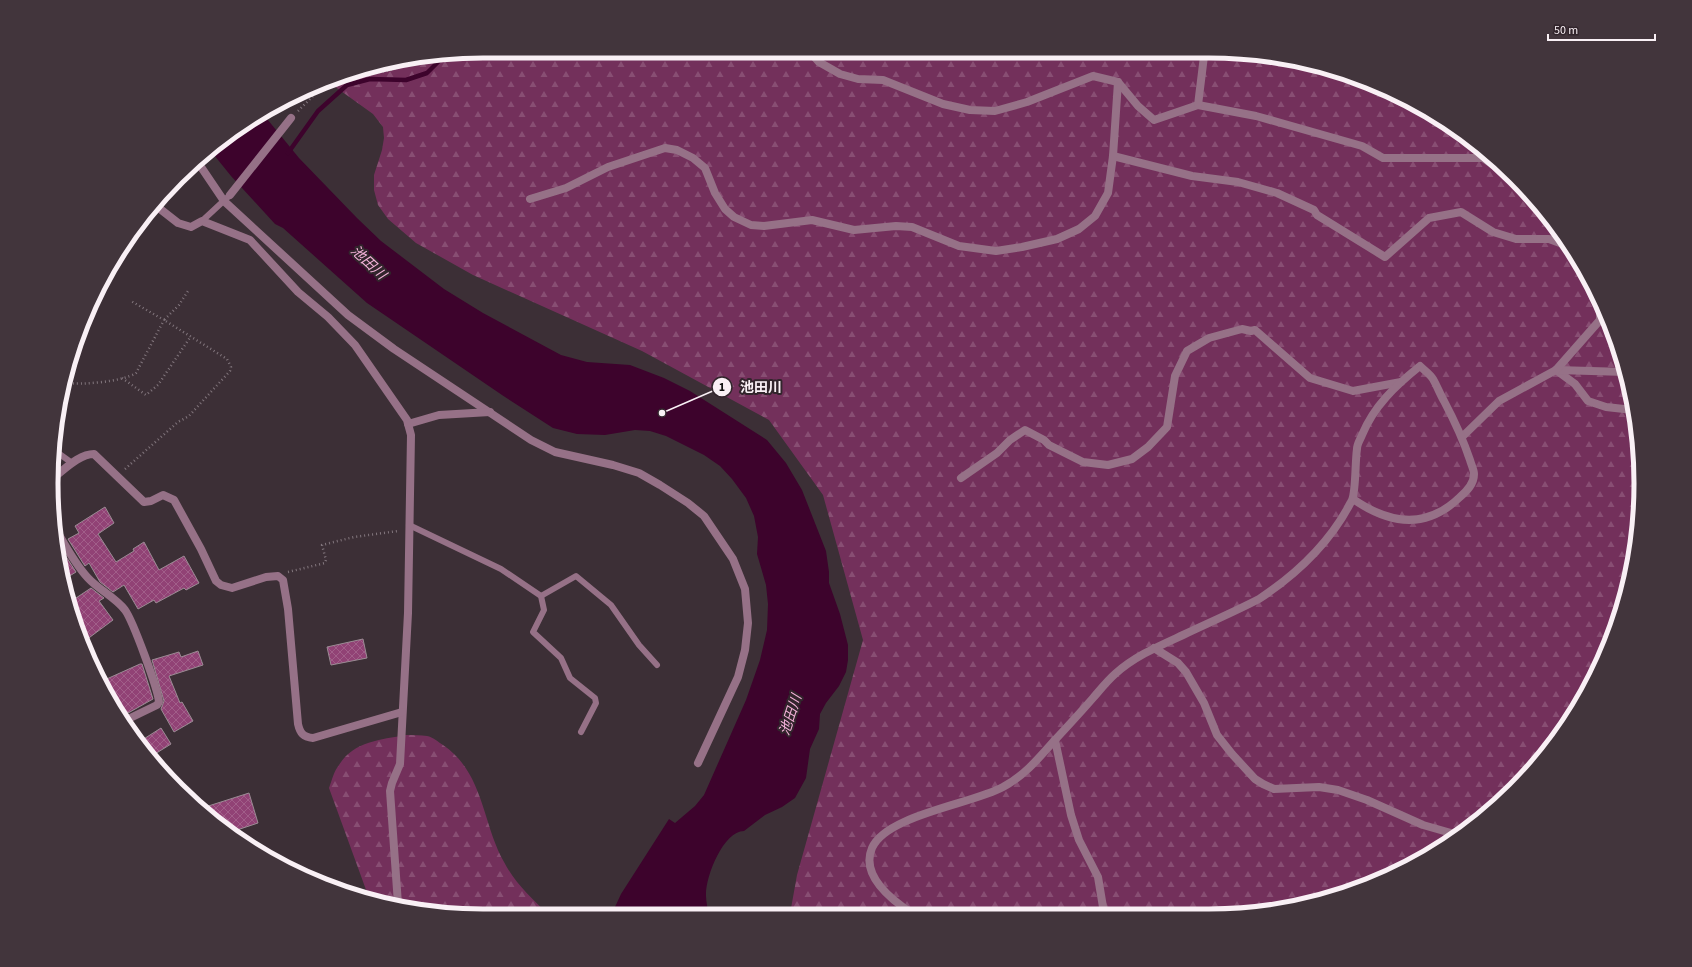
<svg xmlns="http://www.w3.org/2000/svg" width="1692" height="967" font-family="'Source Sans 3','Noto Sans JP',sans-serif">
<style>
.forest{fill:url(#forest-firs)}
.water{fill:#3d032c}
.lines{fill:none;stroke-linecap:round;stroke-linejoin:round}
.stream{stroke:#3d032c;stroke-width:4.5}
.building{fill:url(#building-cross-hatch);stroke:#9b8b94}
.path{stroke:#82767d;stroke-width:2.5;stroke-dasharray:1 3;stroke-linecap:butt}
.service{stroke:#967187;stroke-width:6}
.minor{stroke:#967187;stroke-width:8}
.labels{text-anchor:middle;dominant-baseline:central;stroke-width:4;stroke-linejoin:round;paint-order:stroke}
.water-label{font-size:14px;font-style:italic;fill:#f4b2d9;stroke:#32252c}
.rim{fill:none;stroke:#f9f0f5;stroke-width:5}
.leader{fill:none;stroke:#f9f0f5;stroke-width:1.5}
.callout-dot{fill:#f9f0f5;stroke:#32252c;stroke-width:1.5}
.mark-label{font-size:12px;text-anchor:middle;font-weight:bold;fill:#111}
.callout-label{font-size:14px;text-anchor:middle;font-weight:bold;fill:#f9f0f5;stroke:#32252c;stroke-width:4;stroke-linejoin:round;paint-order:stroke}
</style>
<defs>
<pattern id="forest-firs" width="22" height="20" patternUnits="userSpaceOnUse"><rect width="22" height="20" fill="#73305b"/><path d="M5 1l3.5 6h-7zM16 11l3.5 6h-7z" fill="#884e73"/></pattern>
<pattern id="building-cross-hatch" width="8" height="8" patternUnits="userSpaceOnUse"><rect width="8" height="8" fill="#914275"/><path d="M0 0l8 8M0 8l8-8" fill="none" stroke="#a15e89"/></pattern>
</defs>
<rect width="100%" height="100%" fill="#3c2f36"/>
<g class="forest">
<path d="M1237,52L1347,74L1425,109L1494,158L1552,220L1596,292L1626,372L1640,455L1637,540L1618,623L1583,700L1514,789L1449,843L1348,893L1265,912L790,914L797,875L863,640L823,495L769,420L642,351L473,275L416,243L388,219L378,205L374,190V175L382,150L384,138L383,127L373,114L327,81L345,74L427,55Z"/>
<path d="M406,735C413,735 421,735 427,736C433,737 438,742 443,745C484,773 482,823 504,862C515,883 532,899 549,915H455L369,898L329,788C332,780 334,771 339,765C354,741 380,740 406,735Z"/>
</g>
<path class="water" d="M263,114L299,158L357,218L381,241L444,289L483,313L561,355L587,362L630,365L664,378L690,391L767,440L786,463L802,490L826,551L829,572V583L840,614L848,645V660L846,672L839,686L826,703L820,714L819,729L810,749L806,778L795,798L782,807L765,815L744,831C723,831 705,878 706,896C706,902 708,908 708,914L615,915V907L621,894L669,819L675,823L695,806L704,795L746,700L760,660L767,630L768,604L766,585L757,554L758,537L754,516L746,498L732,479L720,466L704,455L666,436L650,431L635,430L605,435L577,434L553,428L502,395L367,303L283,228L275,224L231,176L210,150L220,140Z"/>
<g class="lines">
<path class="stream" d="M288,153L318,111L347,85L370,79L406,80L427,73L445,55"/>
</g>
<g class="building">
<path d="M105,507L114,523L98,534L116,562L134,551L133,549L144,542L159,570L184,556L199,583L186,590L184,588L156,603L154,600L138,609L124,585L113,592L100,582L89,563L85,566L83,563L68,539L79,533L75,526Z"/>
<path d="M58,544L76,572L63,580L59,568L56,545Z"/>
<path d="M91,588L104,598L99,601L113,620L82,643L70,602Z"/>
<path d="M363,639L367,658L331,665L327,647Z"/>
<path d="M198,651L203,665L169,676L180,703L182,702L193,721L174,732L161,709L164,701L152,660L179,652L181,657Z"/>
<path d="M140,664H142L153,699L121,717L109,700L100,682Z"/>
<path d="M161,728L171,744L150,757L139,742Z"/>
<path d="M249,793L258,823L231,832L199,809Z"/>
</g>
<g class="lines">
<g class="path">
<path d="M359,71L382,72L430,60L435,55"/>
<path d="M298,111L328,81"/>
<path d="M122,378L146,395L158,385L191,336"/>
<path d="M65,383C81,385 122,382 136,373L164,320L131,301"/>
<path d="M125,469L178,422L189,416L230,371L231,367L227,359L164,320L179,305L188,291"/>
<path d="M288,572L325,563L326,560L322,545L354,537L398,531"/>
</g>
<g class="service">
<path d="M202,221L230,195"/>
<path d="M54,450L72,463"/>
<path d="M409,525L501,569L541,596L544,610L533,632L561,658L570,678L595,698L596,703L581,732"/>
<path d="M541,596L576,576L611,605L639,645L657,665"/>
</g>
<g class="minor">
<path d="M811,53L819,62L840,74L858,79L883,80L943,104L970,110L995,111L1027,102L1093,76L1118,82L1138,106L1154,120L1198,105L1256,116L1362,146L1383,158H1483L1512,178"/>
<path d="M1198,105L1204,56L1202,52"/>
<path d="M1113,156L1192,176L1238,182L1277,193L1314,210L1317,215L1385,257L1429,218L1461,212L1493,232L1516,239H1549L1568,246"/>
<path d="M197,161L224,201L348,315L394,349L531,440L555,452L613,465L639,473L660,485L688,503L704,516L733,559L745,589L748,623L745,650L738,677L698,763"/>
<path d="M230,195L291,118"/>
<path d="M530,199L566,188L608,167L665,148L677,150L693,158L705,168L715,193L725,209L734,217L751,225L764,226L812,220L854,230L896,226L912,227L959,246L996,251L1022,247L1057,239L1079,229L1095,216L1108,193L1113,156L1118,82"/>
<path d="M155,205L178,223L191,227L202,221L250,240L298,292L328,317L355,345L407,420L411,435L408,613L400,764L392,783L390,791L398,904"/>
<path d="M1556,370L1575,384L1588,401L1606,407L1633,410"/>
<path d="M1556,370L1626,372"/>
<path d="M408,424L439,415L490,412"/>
<path d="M1462,437L1499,401L1556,370L1600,320V301"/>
<path d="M53,478C64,470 79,454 94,454L144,502L151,501L163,495L174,500L201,549L216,581L221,585L232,588L266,577L278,576L283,580L288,609L298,724C300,733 303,737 313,738L402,712"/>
<path d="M961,478L997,453L1010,440L1025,430L1044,440L1049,445L1083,462L1108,465L1132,459L1148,447L1167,427L1175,376L1187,351L1209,338L1242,329L1251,331L1255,330L1310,378L1353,391L1401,382"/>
<path d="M54,526C64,543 74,563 88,578C99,590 115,597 125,610C133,621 158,689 159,702L157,705L124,721"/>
<path d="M1154,648L1178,663L1186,672L1204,703L1217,735L1232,754L1255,779L1263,784L1274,789L1319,787L1338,790L1367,800L1423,825L1458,835"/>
<path d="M1055,740L1071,815L1079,840L1098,877L1104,913"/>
<path d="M913,914C893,901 860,876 872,848C886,815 972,804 1003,787C1024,776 1039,758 1054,741C1067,727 1080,713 1093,698C1100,690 1107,681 1115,674C1135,656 1159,646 1183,635C1208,623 1234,612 1259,599C1297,574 1331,542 1352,500C1356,491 1355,462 1357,449C1357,444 1360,440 1362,435C1374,406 1395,386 1420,366C1424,370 1430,374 1433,379C1437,386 1440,394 1444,401C1454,420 1463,439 1470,460C1471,464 1474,470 1474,474C1474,484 1467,491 1460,497C1426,530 1389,524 1353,499"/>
</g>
</g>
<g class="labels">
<g class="water-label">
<text transform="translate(368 263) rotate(43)">池田川</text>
<text transform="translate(791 715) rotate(-72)">池田川</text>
</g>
</g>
<path d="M0 0H1692V967H0ZM483 58H1209A425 425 0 0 1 1634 483V484A425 425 0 0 1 1209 909H483A425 425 0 0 1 58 484V483A425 425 0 0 1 483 58Z" fill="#42353c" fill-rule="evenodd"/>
<path class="rim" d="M483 58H1209A425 425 0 0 1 1634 483V484A425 425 0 0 1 1209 909H483A425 425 0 0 1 58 484V483A425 425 0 0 1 483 58Z"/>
<path class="leader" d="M662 413L722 387"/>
<g class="callout-dot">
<circle cx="662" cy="413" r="4"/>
<circle cx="722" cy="387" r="10"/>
</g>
<g class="mark-label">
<text x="722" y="391">1</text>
</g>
<g class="callout-label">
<text x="761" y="392">池田川</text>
</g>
<path d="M1548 34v6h107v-6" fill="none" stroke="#f9f0f5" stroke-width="2"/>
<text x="1554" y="34" font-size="12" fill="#f9f0f5" stroke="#32252c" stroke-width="3" paint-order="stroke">50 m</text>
</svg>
